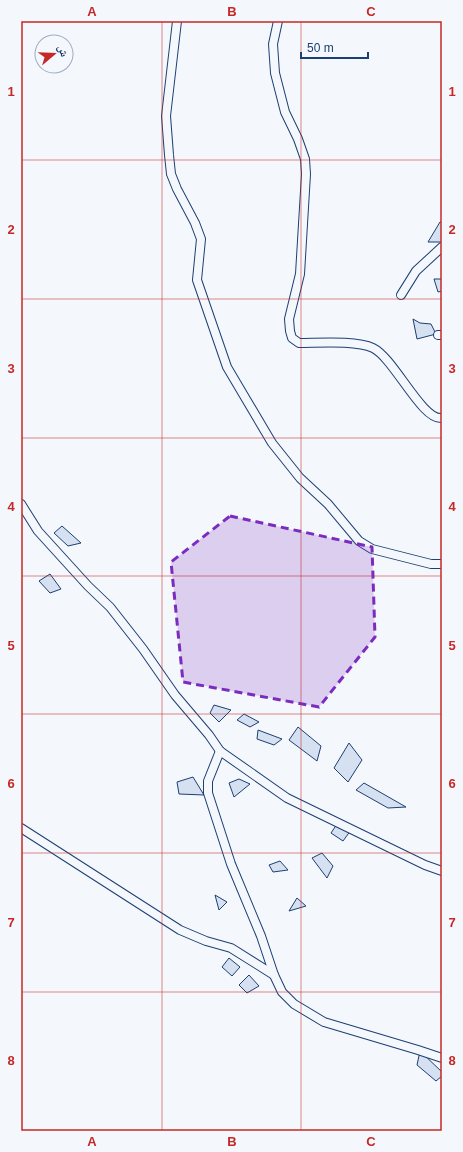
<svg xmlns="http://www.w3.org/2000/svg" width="463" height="1152" font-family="Helvetica,'Noto Naskh Arabic',sans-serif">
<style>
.building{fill:#d5e0f0;stroke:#1d3f73}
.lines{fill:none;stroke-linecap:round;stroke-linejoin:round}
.street-casing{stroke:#1d3f73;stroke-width:10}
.street{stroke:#f4f7fb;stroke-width:8}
.marked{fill:#7b2cbf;fill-opacity:0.2;stroke:#7b2cbf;stroke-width:3;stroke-dasharray:8 5;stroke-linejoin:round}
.grid{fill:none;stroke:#c62828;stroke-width:1;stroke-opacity:0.55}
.neatline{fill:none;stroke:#c62828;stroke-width:1.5}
.grid-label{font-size:13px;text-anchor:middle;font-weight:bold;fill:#c62828}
</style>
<rect width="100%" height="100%" fill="#f4f7fb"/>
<g class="building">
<path d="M440,222H442V242H428Z"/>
<path d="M434,279H442V291L438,292Z"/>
<path d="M413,319L420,323L431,324L436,334L417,339Z"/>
<path d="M62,526L81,543L68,546L54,533Z"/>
<path d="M50,574L61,589L50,593L39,581Z"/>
<path d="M214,705L231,710L219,722L210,713Z"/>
<path d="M244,714L259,722L250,727L237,720Z"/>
<path d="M298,727L321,746L317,761L289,740Z"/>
<path d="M258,730L282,739L274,745L257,739Z"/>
<path d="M349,743L362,760L348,782L334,768Z"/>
<path d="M193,777L204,795L179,794L177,782Z"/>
<path d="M239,779L250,784L234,797L229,783Z"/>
<path d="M364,783L406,807L388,808L356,790Z"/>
<path d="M337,824L351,830L343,841L331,833Z"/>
<path d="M322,853L333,866L327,878L312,858Z"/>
<path d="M280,861L288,870L273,872L269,865Z"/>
<path d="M215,895L227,902L219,910Z"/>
<path d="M297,898L306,906L289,911Z"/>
<path d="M229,958L240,967L232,976L222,967Z"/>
<path d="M249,975L259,986L247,993L239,985Z"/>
<path d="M420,1051L442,1072V1076L436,1081L417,1065Z"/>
</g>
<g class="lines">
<g class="street-casing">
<g id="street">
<path d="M177,21L166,116L169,155L171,174L177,189L195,223L201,239L197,280L227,367L272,443L300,478L328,504L359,541L372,549L431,564H442"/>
<path d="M278,21L273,44L275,73L285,112L298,139L305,159L306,174L300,274L289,319L290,331L292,338L299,343C318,343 356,340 373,348C394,358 422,421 442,418"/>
<path d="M401,295L416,271L442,247"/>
<path d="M438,335H442"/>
<path d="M21,504L38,531L88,586L110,607L143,649L175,695L209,735L220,751L287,798L425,865L442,871"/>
<path d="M220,751L208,781V793L231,864L261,936L274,975L282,992L294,1004L324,1022L418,1050L442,1058"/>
<path d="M21,828L180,930L206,941L231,948L274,975"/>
</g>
</g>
<use href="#street" class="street"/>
</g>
<path class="marked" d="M230,516L372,547L375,637L319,707L183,682L171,562Z"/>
<path class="grid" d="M162,21V1131M301,21V1131M21,160H442M21,299H442M21,438H442M21,576H442M21,714H442M21,853H442M21,992H442"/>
<rect width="463" height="1152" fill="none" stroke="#f4f7fb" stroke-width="44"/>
<g transform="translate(54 54) rotate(71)"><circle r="19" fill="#f4f7fb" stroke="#9eadc5"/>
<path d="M0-3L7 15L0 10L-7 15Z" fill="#c62828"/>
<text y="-6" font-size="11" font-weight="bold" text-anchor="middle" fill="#1d3f73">ش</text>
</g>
<path d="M301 52v6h67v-6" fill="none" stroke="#1d3f73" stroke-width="2"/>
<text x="307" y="52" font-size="12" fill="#1d3f73" stroke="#f4f7fb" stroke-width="3" paint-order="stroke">50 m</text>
<rect x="22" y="22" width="419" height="1108" class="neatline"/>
<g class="grid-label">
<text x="92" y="16">A</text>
<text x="232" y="16">B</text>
<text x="371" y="16">C</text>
<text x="11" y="96">1</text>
<text x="452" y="96">1</text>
<text x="11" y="234">2</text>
<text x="452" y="234">2</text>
<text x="11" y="373">3</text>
<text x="452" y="373">3</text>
<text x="11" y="511">4</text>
<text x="452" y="511">4</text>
<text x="11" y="650">5</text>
<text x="452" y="650">5</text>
<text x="11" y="788">6</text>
<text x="452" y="788">6</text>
<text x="11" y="927">7</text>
<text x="452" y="927">7</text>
<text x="11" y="1065">8</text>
<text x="452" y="1065">8</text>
<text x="92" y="1146">A</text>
<text x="232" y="1146">B</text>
<text x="371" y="1146">C</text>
</g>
</svg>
